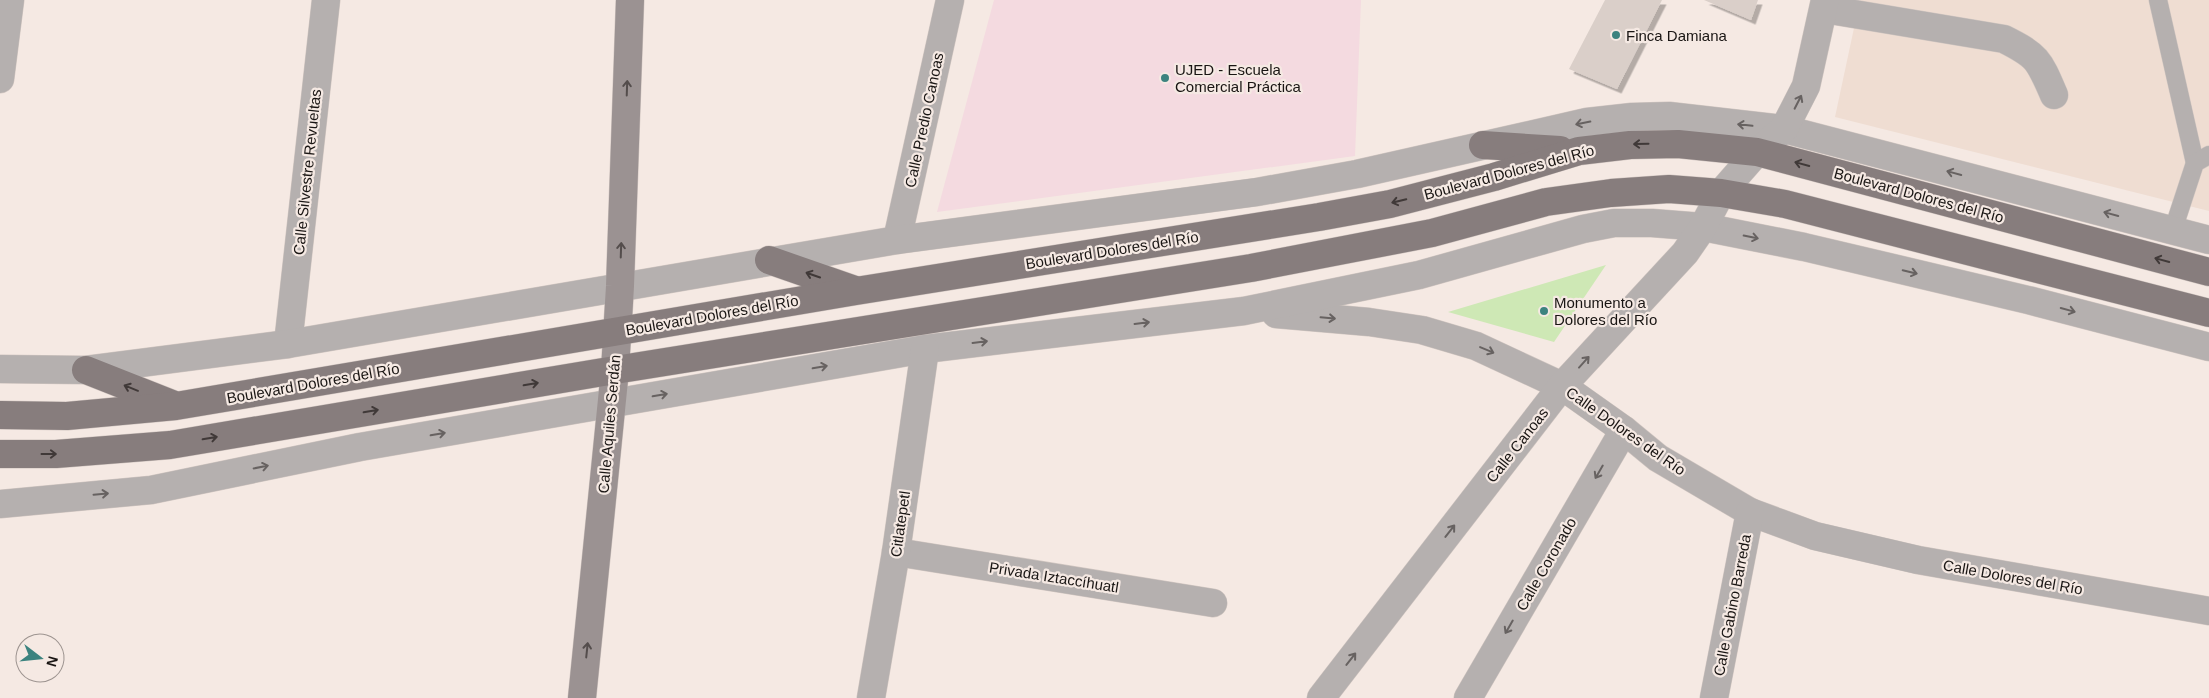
<svg xmlns="http://www.w3.org/2000/svg" width="2209" height="698" font-family="Helvetica,sans-serif">
<style>
.built{fill:#efddd2}
.education{fill:#f4dae0}
.green{fill:#cee8b5}
.building{fill:#dacfc9;filter:url(#shadow)}
.lines{fill:none;stroke-linecap:round;stroke-linejoin:round}
.lane-casing{stroke:#d2c7c2;stroke-width:19}
.street-casing{stroke:#d2c7c2;stroke-width:29}
.secondary-casing{stroke:#d2c7c2;stroke-width:29}
.primary-casing{stroke:#d2c7c2;stroke-width:29}
.lane{stroke:#b5b0af;stroke-width:18}
.street{stroke:#b5b0af;stroke-width:28}
.secondary{stroke:#9b9292;stroke-width:28}
.primary{stroke:#877d7d;stroke-width:28}
.oneway{stroke:#544d4c}
.oneway2{stroke:#676261}
.oneway3{stroke:#403938}
.poi-dot{fill:#3c837f;stroke:#f5e9e3;stroke-width:2}
.labels{text-anchor:middle;dominant-baseline:central;stroke-width:4.5;stroke-linejoin:round;paint-order:stroke}
.poi-label{font-size:15px;fill:#191513;stroke:#f5e9e3;text-anchor:start}
.street-label{font-size:15px;fill:#191513;stroke:#f5e9e3}
</style>
<defs>
<filter id="shadow"><feDropShadow dx="4.5" dy="4.5" stdDeviation="0" flood-color="#0004"/></filter>
</defs>
<rect width="100%" height="100%" fill="#f5e9e3"/>
<path class="built" d="M1860,0H2209V211L1835,117Z"/>
<path class="education" d="M994,0H1361L1355,156L937,212Z"/>
<path class="green" d="M1606,265L1554,342L1448,312Z"/>
<g class="building">
<path d="M1605,0H1662L1617,89L1569,69Z"/>
<path d="M1704,0H1758L1751,20Z"/>
</g>
<g class="lines">
<g class="lane-casing">
<g id="lane">
<path d="M2158,0L2195,163"/>
<path d="M2173,230L2195,163L2209,155"/>
</g>
</g>
<g class="street-casing">
<g id="street">
<path d="M1824,9L2004,39C2038,56 2039,60 2054,95"/>
<path d="M0,79L10,0"/>
<path d="M897,240L950,0"/>
<path d="M1276,314L1369,322L1422,330L1476,346L1562,386L1624,430L1658,458L1750,512L1815,536L1918,560L2209,611"/>
<path d="M288,344L326,0"/>
<path d="M0,369L86,370L288,344L897,240L1257,192L1357,174L1587,122L1632,117L1669,116L1784,129L2209,240"/>
<path d="M0,504L151,490L360,447L925,349L1244,311L1419,275L1583,229L1614,223H1652L1703,227L1804,247L2028,300L2209,347"/>
<path d="M896,552L1213,603"/>
<path d="M871,698L896,552L925,349"/>
<path d="M1321,698L1562,386L1685,253L1703,227L1721,193L1757,152L1784,129L1806,86L1825,0"/>
<path d="M1468,698L1624,430"/>
<path d="M1714,698L1750,512"/>
</g>
</g>
<g class="secondary-casing">
<path id="secondary" d="M582,698L615,370L620,286L630,0"/>
</g>
<g class="primary-casing">
<g id="primary">
<path d="M1483,145L1560,150"/>
<path d="M769,260L855,290"/>
<path d="M86,370L172,404"/>
<path d="M0,415L67,416L176,406L856,291L1319,217L1390,204L1494,177L1579,151L1630,145L1678,144L1757,152L2209,272"/>
<path d="M0,454H56L170,445L615,370L1251,268L1432,233L1546,202L1611,193L1669,189L1721,193L1785,204L2209,313"/>
</g>
</g>
<use href="#lane" class="lane"/>
<use href="#street" class="street"/>
<use href="#secondary" class="secondary"/>
<use href="#primary" class="primary"/>
</g>
<defs><path id="oneway-shaft" d="M-6 0H5M1.5-3L5.5 0L1.5 3" fill="none" stroke-width="1.6" stroke-linecap="round" stroke-linejoin="round" transform="scale(1.25)"/></defs>
<g class="oneway">
<use href="#oneway-shaft" transform="translate(627 88) rotate(-88)"/>
<use href="#oneway-shaft" transform="translate(621 250) rotate(-88)"/>
<use href="#oneway-shaft" transform="translate(587 650) rotate(-84)"/>
</g>
<g class="oneway2">
<use href="#oneway-shaft" transform="translate(1798 102) rotate(-63)"/>
<use href="#oneway-shaft" transform="translate(1583 123) rotate(169)"/>
<use href="#oneway-shaft" transform="translate(1745 125) rotate(-174)"/>
<use href="#oneway-shaft" transform="translate(1954 173) rotate(-165)"/>
<use href="#oneway-shaft" transform="translate(2111 214) rotate(-165)"/>
<use href="#oneway-shaft" transform="translate(1751 237) rotate(11)"/>
<use href="#oneway-shaft" transform="translate(1910 272) rotate(13)"/>
<use href="#oneway-shaft" transform="translate(2068 310) rotate(15)"/>
<use href="#oneway-shaft" transform="translate(1328 318) rotate(5)"/>
<use href="#oneway-shaft" transform="translate(1142 323) rotate(-7)"/>
<use href="#oneway-shaft" transform="translate(980 342) rotate(-7)"/>
<use href="#oneway-shaft" transform="translate(1487 350) rotate(23)"/>
<use href="#oneway-shaft" transform="translate(1584 362) rotate(-48)"/>
<use href="#oneway-shaft" transform="translate(820 367) rotate(-10)"/>
<use href="#oneway-shaft" transform="translate(660 395) rotate(-10)"/>
<use href="#oneway-shaft" transform="translate(438 434) rotate(-10)"/>
<use href="#oneway-shaft" transform="translate(261 467) rotate(-11)"/>
<use href="#oneway-shaft" transform="translate(1599 472) rotate(120)"/>
<use href="#oneway-shaft" transform="translate(101 494) rotate(-5)"/>
<use href="#oneway-shaft" transform="translate(1450 531) rotate(-52)"/>
<use href="#oneway-shaft" transform="translate(1509 627) rotate(120)"/>
<use href="#oneway-shaft" transform="translate(1351 659) rotate(-52)"/>
</g>
<g class="oneway3">
<use href="#oneway-shaft" transform="translate(1641 144) rotate(179)"/>
<use href="#oneway-shaft" transform="translate(1802 164) rotate(-165)"/>
<use href="#oneway-shaft" transform="translate(1399 201) rotate(166)"/>
<use href="#oneway-shaft" transform="translate(2162 260) rotate(-165)"/>
<use href="#oneway-shaft" transform="translate(813 275) rotate(-161)"/>
<use href="#oneway-shaft" transform="translate(531 384) rotate(-10)"/>
<use href="#oneway-shaft" transform="translate(131 388) rotate(-158)"/>
<use href="#oneway-shaft" transform="translate(371 411) rotate(-10)"/>
<use href="#oneway-shaft" transform="translate(210 438) rotate(-10)"/>
<use href="#oneway-shaft" transform="translate(49 454)"/>
</g>
<g class="poi-dot">
<circle cx="1616" cy="35" r="5"/>
<circle cx="1165" cy="78" r="5"/>
<circle cx="1544" cy="311" r="5"/>
</g>
<g class="labels">
<g class="poi-label">
<text x="1626" y="35">Finca Damiana</text>
<text x="1175" y="69">UJED - Escuela<tspan x="1175" dy="17">Comercial Práctica</tspan></text>
<text x="1554" y="302">Monumento a<tspan x="1554" dy="17">Dolores del Río</tspan></text>
</g>
<g class="street-label">
<text transform="translate(924 120) rotate(-78)">Calle Predio Canoas</text>
<text transform="translate(307 172) rotate(-84)">Calle Silvestre Revueltas</text>
<text transform="translate(1509 172) rotate(-15)">Boulevard Dolores del Río</text>
<text transform="translate(1919 195) rotate(15)">Boulevard Dolores del Río</text>
<text transform="translate(1112 250) rotate(-9)">Boulevard Dolores del Río</text>
<text transform="translate(712 315) rotate(-10)">Boulevard Dolores del Río</text>
<text transform="translate(313 383) rotate(-10)">Boulevard Dolores del Río</text>
<text transform="translate(609 424) rotate(-85)">Calle Aquiles Serdán</text>
<text transform="translate(1626 431) rotate(35)">Calle Dolores del Río</text>
<text transform="translate(1517 445) rotate(-52)">Calle Canoas</text>
<text transform="translate(900 524) rotate(-82)">Citlatepetl</text>
<text transform="translate(1546 564) rotate(-60)">Calle Coronado</text>
<text transform="translate(1054 577) rotate(9)">Privada Iztaccíhuatl</text>
<text transform="translate(2013 577) rotate(10)">Calle Dolores del Río</text>
<text transform="translate(1732 605) rotate(-79)">Calle Gabino Barreda</text>
</g>
</g>
<g transform="translate(40 658) rotate(106)"><circle r="24" fill="#f5e9e3" stroke="#9d9490"/>
<path d="M0-4L9 19L0 12L-9 19Z" fill="#3c837f"/>
<text y="-8" font-size="14" font-weight="bold" text-anchor="middle" fill="#191513">N</text>
</g>
</svg>
